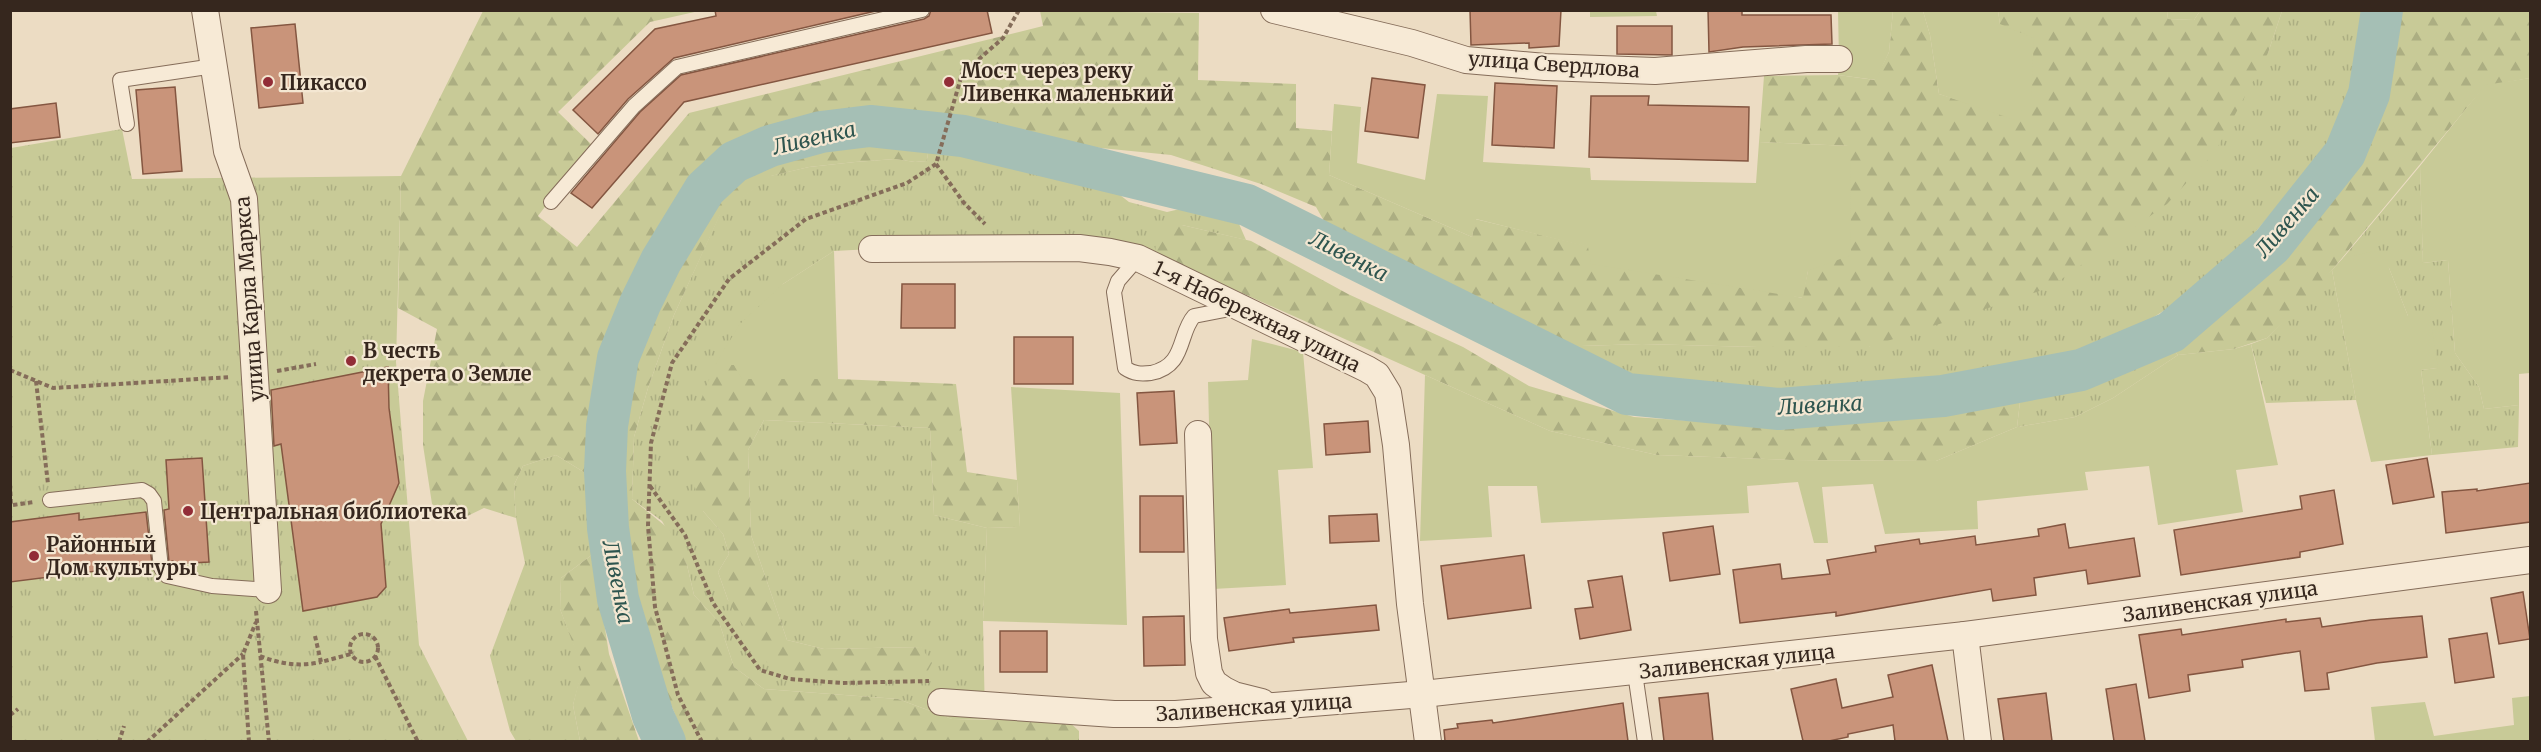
<svg xmlns="http://www.w3.org/2000/svg" width="2541" height="752" font-family="Merriweather,serif">
<style>
.grass{fill:url(#grass-tufts)}
.forest{fill:url(#forest-firs)}
.garden{fill:#c8ca97}
.lines{fill:none;stroke-linecap:round;stroke-linejoin:round}
.river{stroke:#a5bfb5;stroke-width:42}
.building{fill:#c9947a;stroke:#845641;stroke-width:1.5}
.service-casing{stroke:#856d5a;stroke-width:16}
.minor-casing{stroke:#856d5a;stroke-width:28}
.path{stroke:#856d5a;stroke-width:4;stroke-dasharray:4.5 3;stroke-linecap:butt}
.service{stroke:#f7ead6;stroke-width:14}
.minor{stroke:#f7ead6;stroke-width:26}
.poi-dot{fill:#922d37;stroke:#f4e7d2;stroke-width:2}
.labels{text-anchor:middle;dominant-baseline:central;stroke-width:4.5;stroke-linejoin:round;paint-order:stroke}
.street-label{font-size:20px;fill:#36271e;stroke:#f4e7d2}
.poi-label{font-size:20px;font-weight:bold;fill:#36271e;stroke:#f4e7d2;text-anchor:start}
.water-label{font-size:21px;font-style:italic;fill:#2e554f;stroke:#f4e7d2}
</style>
<defs>
<pattern id="grass-tufts" width="24" height="20" patternUnits="userSpaceOnUse" patternTransform="scale(1.5)"><rect width="24" height="20" fill="#c8ca97"/><path d="M3 7l-1-3M5 7V3M7 7l1-3M15 17l-1-3M17 17v-4M19 17l1-3" fill="none" stroke="#acae82"/></pattern>
<pattern id="forest-firs" width="22" height="20" patternUnits="userSpaceOnUse" patternTransform="scale(1.5)"><rect width="22" height="20" fill="#c8ca97"/><path d="M5 1l3.5 6h-7zM16 11l3.5 6h-7z" fill="#acae82"/></pattern>
</defs>
<rect width="100%" height="100%" fill="#ecdcc3"/>
<g class="grass">
<path d="M2282,11H2369L2357,91L2322,154L2216,278L2114,342L1975,373L1843,391L1706,389L1625,378L1551,347L1642,344L1757,347H1869L2268,53Z"/>
<path d="M122,129L132,179L401,176L396,362L419,645L468,741L11,742V148Z"/>
<path d="M949,152L1098,178L1129,202L1167,212L1197,205L1214,206L1236,217L1246,240L1182,225L1155,254L1138,258L872,249L834,251L783,284L703,511L723,534L729,554L718,572L728,600L838,676H924L921,647L824,649L787,640L751,535L748,450L764,420L930,428L934,515L987,528L983,621L985,719H952L898,699L764,689L734,667L719,622L694,595L687,565L662,521L632,499L634,437L648,388L674,315L720,214L770,176L809,167L855,162L895,159L915,162L927,161L928,153Z"/>
<path d="M2420,166L2423,263L2448,260L2455,353L2479,387L2484,409L2519,405L2518,447L2432,455L2421,370L2437,368L2408,316L2389,268L2343,258Z"/>
<path d="M2332,270L2356,400L2266,403L2251,344L2267,338Z"/>
<path d="M2170,346L2178,355L2113,398L2075,417L2017,427L2021,393L2092,379Z"/>
<path d="M556,455L587,474L597,551L561,578L560,609L583,668L573,705L580,741H516L510,731L490,656L525,563L516,518L514,485L523,466Z"/>
</g>
<g class="forest">
<path d="M2167,10L2168,19L2194,20L2200,11H2282L2268,53L2215,152L2167,204L2049,288L1869,347H1757L1642,344L1551,347L1332,235L1316,207L1261,184L1171,155L1081,146L935,117L881,114L829,116L765,132L708,160L652,239L606,352L589,422L587,474L556,455L523,466L514,485L516,518L484,508L457,521L432,504L423,445V401L437,329L398,308L401,176L483,11H699L650,22L558,112L592,145L538,216L577,247L689,113L1043,26L1040,11L1199,13L1198,80L1296,84V128L1332,131L1329,175L1472,237L1475,219L1802,298L1808,271L1849,146L1759,142L1764,76L1838,75L1875,80L1889,52L1893,11H1923L1930,35L1939,94L1968,103L2000,24L1998,11Z"/>
<path d="M2394,11H2530V78L2485,86L2318,287L2267,338L2234,349L2178,355L2170,346L2254,285L2355,158L2385,86Z"/>
<path d="M855,143H905L928,153L927,161L915,162L895,159L855,162L809,167L771,176L720,215L674,315L648,388L634,437L632,499L669,529L687,565L694,595L719,622L734,667L764,689L898,699L952,719L1068,721L1079,731V741H686L655,666L623,537L616,489L618,447L649,312L688,237L721,192L758,170L801,154Z"/>
<path d="M1182,225L1251,241L1348,294L1463,347L1529,386L1634,417L1752,425L1941,409L2021,393L2017,427L1936,461L1791,460L1657,455L1550,431L1155,254L1157,228Z"/>
<path d="M715,365H734L742,379H838L956,384L967,472L1017,480L1020,527L987,528L934,515L930,428L764,420L748,450L751,535L787,640L824,649L921,647L932,663L925,676H838L784,670L764,661L728,600L718,572L729,554L723,534L703,511L688,467L694,417Z"/>
<path d="M597,551L599,590L609,654L639,741H580L573,705L582,668L560,609L561,578Z"/>
</g>
<g class="garden">
<path d="M1590,11H1656L1657,16L1590,17Z"/>
<path d="M1838,11H1893L1889,52L1876,80L1838,75L1839,59Z"/>
<path d="M1923,11H1998L2000,24L2034,38L2031,97L2015,120L1939,94L1930,35Z"/>
<path d="M2167,11V10L2200,11L2194,20L2168,19Z"/>
<path d="M2530,78V373L2519,374V405L2484,409L2479,387L2455,353L2448,260L2423,263L2420,166L2485,85Z"/>
<path d="M1437,94L1488,96L1483,162L1590,168L1591,180L1756,183L1759,142L1850,146L1851,255L1808,271L1803,298L1591,264L1588,247L1476,219L1472,237L1329,175L1334,104L1361,107L1357,163L1425,180Z"/>
<path d="M834,251L838,379H742L734,365H715L740,324L783,284Z"/>
<path d="M2375,251L2389,268L2408,316H2430L2438,368L2421,370L2432,455L2371,462L2356,400L2332,270L2343,258Z"/>
<path d="M1252,339L1303,352L1313,468L1278,470L1286,585L1213,589L1208,382L1248,380Z"/>
<path d="M2251,344L2278,465L2236,470L2243,512L2158,525L2149,466L2085,472L2088,490L1977,501L1978,529L1885,534L1873,484L1822,487L1828,543H1814L1798,482L1747,486L1749,513L1541,523L1537,486H1488L1492,537L1420,541L1425,375L1550,431L1657,455L1791,460L1936,461L2017,427L2075,417L2113,398L2178,355L2234,349Z"/>
<path d="M1011,387L1120,393L1127,625L983,621L987,528L1020,527Z"/>
<path d="M2530,696V741H2375L2371,707L2425,702L2434,736L2514,725L2512,698Z"/>
</g>
<g class="lines">
<path class="river" d="M665,742L653,716L618,599L608,528L605,471L607,426L618,358L640,304L661,261L705,189L734,162L770,146L821,132L870,126L963,136L1247,205L1627,394L1779,409L1943,396L2081,370L2171,332L2272,245L2345,153L2369,94L2382,10"/>
</g>
<g class="building">
<path d="M715,10H880L674,58L628,99L598,134L573,110L655,29L716,16Z"/>
<path d="M931,10H987L992,33L684,102L592,208L571,193L640,112L681,75L924,19L929,16Z"/>
<path d="M1470,10H1561L1559,46L1529,48V43L1471,45Z"/>
<path d="M1708,10H1742V15H1831L1832,44L1743,47L1709,52Z"/>
<path d="M295,24L303,103L259,108L251,28Z"/>
<path d="M1617,26H1672V55L1617,54Z"/>
<path d="M1372,78L1425,85L1418,138L1365,131Z"/>
<path d="M1495,83L1557,86L1554,148L1492,145Z"/>
<path d="M175,87L182,171L143,174L136,90Z"/>
<path d="M1591,96H1649L1648,105L1749,107L1748,161L1589,157Z"/>
<path d="M56,103L60,137L10,143V109Z"/>
<path d="M902,284H955V328H901Z"/>
<rect x="1014" y="337" width="59" height="47"/>
<path d="M388,367L389,408L399,483L381,524L386,587L377,597L303,611L281,444L274,446L271,390Z"/>
<path d="M1174,391L1177,443L1140,445L1137,393Z"/>
<path d="M1368,421L1370,452L1326,455L1324,424Z"/>
<path d="M202,458L209,562L173,564V561L169,562L164,510L169,509L166,460Z"/>
<path d="M2427,458L2434,497L2393,504L2386,465Z"/>
<path d="M2530,483V522L2446,533L2442,492L2477,489V491Z"/>
<path d="M2334,490L2343,544L2300,552V557L2181,575L2174,530L2302,509L2300,496Z"/>
<path d="M1140,496H1183L1184,552H1140Z"/>
<path d="M146,512L152,564L10,582V522L79,513V520Z"/>
<path d="M1377,514L1379,541L1330,543L1329,516Z"/>
<path d="M2065,524L2069,548L2134,538L2140,576L2088,584L2086,570L2034,578L2036,595L1993,601L1991,589L1836,616V612L1740,623L1733,570L1780,564L1782,579L1830,574L1827,560L1876,552L1875,546L1919,539L1920,544L1975,536L1976,545L2039,536L2038,529Z"/>
<path d="M1713,526L1720,574L1670,581L1663,533Z"/>
<path d="M1524,555L1531,608L1448,619L1441,566Z"/>
<path d="M1622,576L1631,630L1580,639L1575,609L1593,607L1588,581Z"/>
<path d="M2523,592L2530,639L2499,644L2491,598Z"/>
<path d="M1376,605L1379,630L1293,638L1294,642L1229,651L1224,618L1289,609L1290,613Z"/>
<path d="M1184,616L1185,665L1144,666L1143,617Z"/>
<path d="M2422,616L2427,657L2377,663L2327,673L2329,689L2305,691L2300,651L2242,660L2243,667L2188,675L2190,691L2149,698L2139,635L2181,629L2182,635L2286,619V622L2320,618L2322,627L2371,620Z"/>
<rect x="1000" y="631" width="47" height="41"/>
<path d="M2487,633L2494,677L2455,683L2449,639Z"/>
<path d="M1932,665L1948,741H1895L1893,725L1848,734V737L1829,741H1803L1791,689L1836,679L1842,708L1893,697L1888,675Z"/>
<path d="M2136,684L2145,741H2114L2106,689Z"/>
<path d="M1708,693L1713,741H1664L1659,698Z"/>
<path d="M2046,693L2052,741H2004L1998,699Z"/>
<path d="M1623,703L1628,741H1445L1444,730L1458,728L1457,724L1492,720L1493,723Z"/>
</g>
<g class="lines">
<g class="service-casing">
<g id="service">
<path d="M127,124L120,80L214,66"/>
<path d="M551,202L634,106L677,67L922,10"/>
<path d="M1138,258L1118,281L1114,292L1125,368C1134,374 1141,374 1151,373C1186,366 1178,334 1194,316L1235,308"/>
<path d="M50,500L142,490L149,494L154,501L161,568L167,576L212,586L268,590"/>
<path d="M1635,673L1645,742"/>
</g>
</g>
<g class="minor-casing">
<g id="minor">
<path d="M205,10L227,151L244,199L268,590"/>
<path d="M1274,10L1412,43L1466,60L1545,67L1655,71L1806,59H1839"/>
<path d="M872,249L1079,248L1110,252L1138,258L1367,369L1377,375L1388,393L1396,445L1410,604L1428,742"/>
<path d="M1198,434L1204,639L1209,673L1214,683L1224,690L1234,695L1262,702"/>
<path d="M1965,635L1978,742"/>
<path d="M941,702L1114,714H1176L1423,694L1965,635L2530,560"/>
</g>
</g>
<g class="path">
<path d="M936,164L964,203L985,224"/>
<path d="M10,370L53,388L231,377"/>
<path d="M277,371L316,364"/>
<path d="M36,381L48,484"/>
<path d="M10,484L11,505"/>
<path d="M650,486L685,535L713,603L760,670L790,679L842,683L929,681"/>
<path d="M13,505L34,502"/>
<path d="M256,611L269,742"/>
<circle cx="364" cy="648" r="14"/>
<path d="M315,636L321,662L351,654"/>
<path d="M260,656C280,664 300,667 321,662"/>
<path d="M375,656L418,742"/>
<path d="M10,715L18,709"/>
<path d="M119,742L124,726"/>
<path d="M147,742L243,654"/>
<path d="M249,742L243,654L256,622"/>
<path d="M702,742L678,695L655,607L648,526L651,443L672,363L729,279L806,219L907,183L936,164L962,74L1003,38L1019,10"/>
</g>
<use href="#service" class="service"/>
<use href="#minor" class="minor"/>
</g>
<g class="poi-dot">
<circle cx="268" cy="82" r="6"/>
<circle cx="949" cy="82" r="6"/>
<circle cx="351" cy="361" r="6"/>
<circle cx="188" cy="511" r="6"/>
<circle cx="34" cy="556" r="6"/>
</g>
<g class="labels">
<g class="street-label">
<text transform="translate(1554 64) rotate(4)">улица Свердлова</text>
<text transform="translate(249 299) rotate(-94)">улица Карла Маркса</text>
<text transform="translate(1257 316) rotate(26)">1-я Набережная улица</text>
<text transform="translate(2220 601) rotate(-8)">Заливенская улица</text>
<text transform="translate(1737 661) rotate(-6)">Заливенская улица</text>
<text transform="translate(1254 707) rotate(-4)">Заливенская улица</text>
</g>
<g class="poi-label">
<text x="961" y="70">Мост через реку<tspan x="961" dy="23">Ливенка маленький</tspan></text>
<text x="280" y="82">Пикассо</text>
<text x="363" y="350">В честь<tspan x="363" dy="23">декрета о Земле</tspan></text>
<text x="200" y="511">Центральная библиотека</text>
<text x="46" y="544">Районный<tspan x="46" dy="23">Дом культуры</tspan></text>
</g>
<g class="water-label">
<text transform="translate(814 138) rotate(-13)">Ливенка</text>
<text transform="translate(2287 222) rotate(-49)">Ливенка</text>
<text transform="translate(1349 256) rotate(27)">Ливенка</text>
<text transform="translate(1820 405) rotate(-3)">Ливенка</text>
<text transform="translate(618 582) rotate(79)">Ливенка</text>
</g>
</g>
<rect width="2541" height="752" fill="none" stroke="#36271e" stroke-width="24"/>
</svg>
